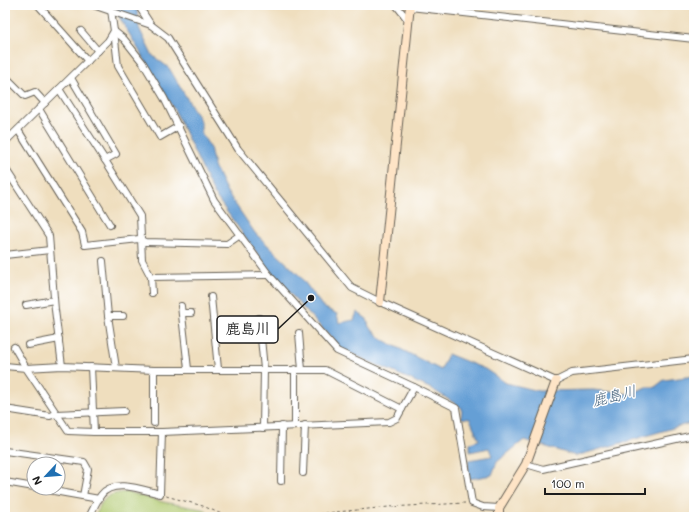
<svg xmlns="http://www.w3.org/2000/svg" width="699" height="522" font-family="Mali,'Klee One',sans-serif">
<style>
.green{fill:#b0c96e;stroke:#667245}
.water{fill:#659fd5;stroke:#405e78}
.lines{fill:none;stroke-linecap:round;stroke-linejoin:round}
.street-casing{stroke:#666055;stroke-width:8}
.secondary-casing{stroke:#666055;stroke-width:10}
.path{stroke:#666055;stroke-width:1;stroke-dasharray:3 3;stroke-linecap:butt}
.street{stroke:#fff;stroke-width:6}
.secondary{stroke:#fee4c6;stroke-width:8}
.labels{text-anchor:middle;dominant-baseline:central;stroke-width:3;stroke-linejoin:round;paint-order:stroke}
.water-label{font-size:15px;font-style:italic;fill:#405e78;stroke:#fff}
.leader{fill:none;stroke:#1c1c1c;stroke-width:1.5}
.callout-dot{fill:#1c1c1c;stroke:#fff;stroke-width:1.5}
.callout{fill:#fff;stroke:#1c1c1c;stroke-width:1.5}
.callout-label{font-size:15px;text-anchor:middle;font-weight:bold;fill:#1c1c1c}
</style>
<rect width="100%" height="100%" fill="#fff"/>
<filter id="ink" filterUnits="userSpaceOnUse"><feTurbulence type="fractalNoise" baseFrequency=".025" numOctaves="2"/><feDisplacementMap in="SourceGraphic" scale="8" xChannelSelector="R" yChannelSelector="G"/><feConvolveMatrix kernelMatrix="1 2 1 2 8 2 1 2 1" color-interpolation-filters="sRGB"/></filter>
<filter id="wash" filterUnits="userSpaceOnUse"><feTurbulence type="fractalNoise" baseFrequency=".012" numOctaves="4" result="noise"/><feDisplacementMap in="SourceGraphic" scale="16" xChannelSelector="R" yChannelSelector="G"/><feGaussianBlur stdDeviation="0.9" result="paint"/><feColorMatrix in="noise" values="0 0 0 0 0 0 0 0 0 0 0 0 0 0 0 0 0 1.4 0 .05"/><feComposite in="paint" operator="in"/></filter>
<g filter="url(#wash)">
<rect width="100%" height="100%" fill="#efdebe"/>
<path class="green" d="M127,492L163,502L206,510L208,517H95C103,498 105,494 127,492Z"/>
<path class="water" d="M112,5H133L137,10L139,28L152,55L169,68L201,122V133L210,147L214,166L227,192L255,233L300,276L323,307L337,314L339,323L354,320L357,312L367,319L369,327L383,340L441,370L448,354L485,369L506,383L539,391L593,390L631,394L646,387H655L664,380L694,376V422L576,456L524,440L497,462L492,475L469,479L468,460L492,456L489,448L470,452V443L479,440L470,419L461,418L462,408L432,389L341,349L272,274L214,194L174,109Z"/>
</g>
<g filter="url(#ink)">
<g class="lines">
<g class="street-casing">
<g id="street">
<path d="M38,5L88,61"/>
<path d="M93,5L151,25"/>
<path d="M138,5L151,25L168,38L238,149L352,288L380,302L556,381L572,373L694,359"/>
<path d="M396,5L408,20"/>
<path d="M410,7L694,39"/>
<path d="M140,8L152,5"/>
<path d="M81,31L98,51"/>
<path d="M114,31L124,39L143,63L164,98L214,200L269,275L337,351L414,387"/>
<path d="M114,31L118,66L160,137L179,126"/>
<path d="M5,76L25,96L35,92L45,103"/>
<path d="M71,78L116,154L105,160L140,216L142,260L151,277L152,293"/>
<path d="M59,89L105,160"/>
<path d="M39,109L110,225"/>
<path d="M18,130L82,232L85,245L139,239L145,242L227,244L240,235"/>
<path d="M5,142L108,41L114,31L111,10"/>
<path d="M5,168L49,236L55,310L62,366"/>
<path d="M5,255L50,250"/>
<path d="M103,261L108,316L116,368"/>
<path d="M151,277L269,275"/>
<path d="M211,297L218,369"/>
<path d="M26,305L54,300"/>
<path d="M181,306L188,369"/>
<path d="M182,313H191"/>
<path d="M108,316H123"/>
<path d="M259,318L264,369L263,428"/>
<path d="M299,333L302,370"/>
<path d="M28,345L59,339"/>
<path d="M14,347L26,368L68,431L94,432H162L389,422L397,418L414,387L456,408L472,503L483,507L499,508"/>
<path d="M5,366L26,368L62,366L154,370H325L402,409"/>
<path d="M91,367L94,432"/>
<path d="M5,409L50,416L56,414L124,411"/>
<path d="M154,423V370"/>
<path d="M295,425V369"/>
<path d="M5,451L84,462L88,469L83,496"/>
<path d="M526,464L543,469L694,435"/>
<path d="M303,473L305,425"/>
<path d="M281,481L282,426"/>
<path d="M5,482L34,487"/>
<path d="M37,488L99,499"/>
<path d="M89,517C93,510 96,502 101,495C113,478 143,490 160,494L162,432"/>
</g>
</g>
<g class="secondary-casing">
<g id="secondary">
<path d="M380,302L410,5"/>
<path d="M499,517V508L526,464L556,381"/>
</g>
</g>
<path class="path" d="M166,496L203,506L219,513L235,516L315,514L389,507L465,503"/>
<use href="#street" class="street"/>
<use href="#secondary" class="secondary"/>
</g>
</g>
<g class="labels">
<g class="water-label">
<text transform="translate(614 395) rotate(-14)">鹿島川</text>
</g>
</g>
<path class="leader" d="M311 298L278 329"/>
<circle class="callout-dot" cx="311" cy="298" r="4"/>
<rect class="callout" x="217" y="316" width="61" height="27" rx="4"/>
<g class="callout-label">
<text x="248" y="334">鹿島川</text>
</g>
<rect width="699" height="522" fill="none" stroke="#fff" stroke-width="20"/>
<g transform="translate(46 476) rotate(244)"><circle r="19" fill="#ffffff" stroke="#a4a4a4"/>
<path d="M0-3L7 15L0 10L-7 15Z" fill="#1f6fb2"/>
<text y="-6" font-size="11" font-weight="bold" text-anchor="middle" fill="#1c1c1c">N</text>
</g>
<path d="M545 488v6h100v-6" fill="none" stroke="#1c1c1c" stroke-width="2"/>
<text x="551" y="488" font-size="12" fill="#1c1c1c" stroke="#ffffff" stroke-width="3" paint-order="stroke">100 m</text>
</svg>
